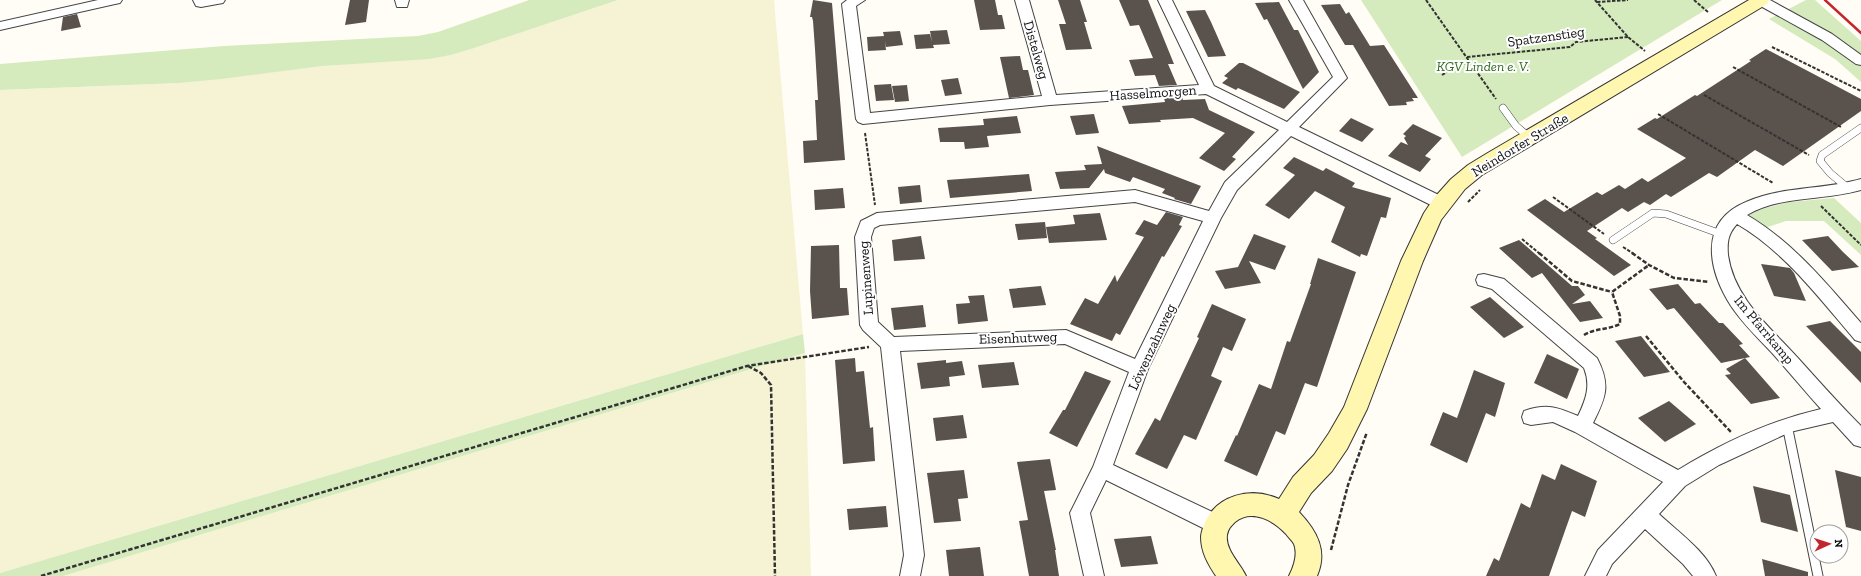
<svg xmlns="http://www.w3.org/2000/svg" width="1861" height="576" font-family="'Zilla Slab',serif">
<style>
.farmland{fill:#f6f3d4}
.green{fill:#d5ebbd}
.building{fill:#5a524d}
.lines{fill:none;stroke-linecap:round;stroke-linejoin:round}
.lane-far1-casing{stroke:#444;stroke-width:8}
.lane-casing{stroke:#444;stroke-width:11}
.street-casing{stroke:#444;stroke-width:2}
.secondary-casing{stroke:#333;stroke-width:2}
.path-far1{stroke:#333;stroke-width:2;stroke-dasharray:3.5 1.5;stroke-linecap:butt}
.path{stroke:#333;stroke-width:2.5;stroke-dasharray:4.5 2;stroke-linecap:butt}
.lane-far1{stroke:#fff;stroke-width:7}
.lane{stroke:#fff;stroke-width:9}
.street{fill:#fff;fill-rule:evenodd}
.secondary{fill:#fff6b0;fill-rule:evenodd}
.rail{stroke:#c4262e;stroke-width:2.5}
.labels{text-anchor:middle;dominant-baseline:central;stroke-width:4;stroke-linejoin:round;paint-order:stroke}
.street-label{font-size:14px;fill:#111;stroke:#fff}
.park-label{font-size:14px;font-style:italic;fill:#2f6b1f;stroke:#fff}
</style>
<rect width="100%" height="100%" fill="#fffdf5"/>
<g class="farmland">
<path d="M618,0H774L803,334L0,573V90L180,83L323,66L451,55Z"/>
<path d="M805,353L811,576H63Z"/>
</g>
<g class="green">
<path d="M529,0H618L474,48L451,55L429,59L323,66L221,79L180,83L0,90V64L224,46L418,36L438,32Z"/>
<path d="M1361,0H1722L1462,157Z"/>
<path d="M1806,0H1815L1861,41V82L1835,59L1769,19Z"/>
<path d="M1834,198L1861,223V255L1824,221H1786L1759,230L1735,216L1789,202Z"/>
<path d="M803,334L805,353L63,576H0V573Z"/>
</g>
<g class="building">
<path d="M350,0H369L366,22L345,25Z"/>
<path d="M813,0L832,3L845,160L804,163L803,141L817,140L815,100H818L815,49L813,21L812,17H810Z"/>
<path d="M974,0H995L998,15H1002L1005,29L980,30Z"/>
<path d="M1058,0H1080L1087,22H1084L1092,49L1066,50L1059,24H1066Z"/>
<path d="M1119,0H1148L1174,64H1168L1177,85L1159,86L1155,75L1135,76L1129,60L1153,58L1139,25L1130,26Z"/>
<path d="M1279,2L1294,30H1298L1319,72L1303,89L1267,19L1264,20L1255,3Z"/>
<path d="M1340,4L1346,14L1349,12L1370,46L1384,45L1418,98H1412L1414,101L1406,102L1407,105L1389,106L1353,45H1345L1321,5Z"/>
<path d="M1205,10L1211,22L1226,56L1208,57L1186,11Z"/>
<path d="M77,14L81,27L61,31L63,17Z"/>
<path d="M947,30L950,44L933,45L934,48L916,49L914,35L930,34L932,42L930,31Z"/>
<path d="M900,31L903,45L886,47L885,41L886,50L868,51L867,37L884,36L883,32Z"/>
<path d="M1766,49L1861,99V111L1783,166L1755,150L1717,177L1709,173L1671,197L1666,194L1650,205L1644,202L1628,212L1622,208L1587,231L1597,238L1595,239L1631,265L1614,276L1527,210L1545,199L1564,212L1597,192L1602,195L1619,185L1625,189L1642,178L1648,182L1686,158L1637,129L1655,118L1657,119L1695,95L1697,96L1751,61L1749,60Z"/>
<path d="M1020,56L1023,70H1028L1034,95L1009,98L1000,57Z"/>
<path d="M1239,63H1243L1300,92L1284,109L1238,88L1236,90L1222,83L1228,78L1224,76Z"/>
<path d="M958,78L962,94L945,96L941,80Z"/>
<path d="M891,84L894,100L876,101L874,85Z"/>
<path d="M907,85L909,101L895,102L892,86Z"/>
<path d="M1182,97L1183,100L1205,99L1209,110L1255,132L1232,157L1236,159L1224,171L1199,158L1225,133L1193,118L1160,120L1161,122L1129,124L1122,106L1165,102L1164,98Z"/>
<path d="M1094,114L1099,133L1076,135L1070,116Z"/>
<path d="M1017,116L1021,133L987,136L989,147L965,149L964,142H940L938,128L984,125L983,119Z"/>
<path d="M1351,118L1374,129L1362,142L1339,131Z"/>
<path d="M1413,124L1442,138L1425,156L1431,159L1420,172L1388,156L1401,142L1408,145L1404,138L1406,136L1403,134Z"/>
<path d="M1097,146L1167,173L1201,186L1191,204L1174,199L1175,198L1162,193L1165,189L1133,177L1130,182L1105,173L1104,169L1089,188L1060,189L1055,172L1086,170L1084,165L1102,164Z"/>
<path d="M1294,157L1323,171L1326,168L1355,183L1352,187L1391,198L1386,218L1381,217L1367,256L1361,254L1360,257L1331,242L1345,207L1315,191L1289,219L1265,205L1295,175L1283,168Z"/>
<path d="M1029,174L1032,191L950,198L947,180Z"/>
<path d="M920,185L922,202L900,204L898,187Z"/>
<path d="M843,188L845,208L815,210L814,190Z"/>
<path d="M1166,212L1183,217L1179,225L1182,226L1164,257L1162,256L1120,335L1116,333L1112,341L1070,324L1085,298L1098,304L1115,275L1117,282L1144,237L1135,234L1144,220L1157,225Z"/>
<path d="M1100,213L1107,240L1049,243L1046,227L1075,224L1073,215Z"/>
<path d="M1045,222L1047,238L1018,240L1015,224Z"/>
<path d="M1254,234L1286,246L1275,270L1249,261L1261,283L1225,289L1215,271L1238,267Z"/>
<path d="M921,236L925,259L894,261L892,240Z"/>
<path d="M1828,236L1843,252L1859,267L1832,271L1802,240Z"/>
<path d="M1519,240L1572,286H1578L1585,295L1572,304L1590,301L1603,318L1580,322L1542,273L1532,278L1499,248Z"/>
<path d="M839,245L840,288H847L849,315L812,319L810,291L811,246Z"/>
<path d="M1318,258L1356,272L1317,387L1305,383L1285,435L1276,431L1257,476L1224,461L1236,435L1237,436L1259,384L1271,389L1287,341L1290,342L1311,284H1310Z"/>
<path d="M1761,264L1790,268L1794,273L1806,301L1774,296Z"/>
<path d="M1678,284L1695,304L1700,303L1719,323H1723L1743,344L1739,345L1750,357L1721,363L1674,308L1667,310L1649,289Z"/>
<path d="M1041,286L1046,305L1013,308L1009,289Z"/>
<path d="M984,295L988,321L958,324L956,304L970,303L968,296Z"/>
<path d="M1490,297L1524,327L1504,338L1470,307Z"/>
<path d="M1212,304L1246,319L1232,351L1223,347L1211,376L1222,381L1196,440L1184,435L1167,469L1135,454L1155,418L1160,421L1199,338L1197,337Z"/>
<path d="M923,305L926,327L894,330L891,308Z"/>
<path d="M1830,321L1861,352V383L1806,326Z"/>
<path d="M1641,336L1670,372L1644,377L1615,341Z"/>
<path d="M1547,354L1579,369L1567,399L1534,383Z"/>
<path d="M855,358L856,372L864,371L870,428L873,427L875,461L843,464L835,360Z"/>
<path d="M1745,358L1780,398L1751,404L1725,375L1731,374L1726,369Z"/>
<path d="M946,360V363L962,361L965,375L949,377L950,386L921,389L917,363Z"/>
<path d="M1014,362L1019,385L982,388L978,365Z"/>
<path d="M1474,370L1505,383L1495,417L1486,413L1467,463L1430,445L1443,412L1457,418Z"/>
<path d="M1085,371L1111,381L1077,447L1049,433L1063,410H1065Z"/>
<path d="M1669,401L1696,424L1665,442L1638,418Z"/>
<path d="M963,415L967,438L936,441L933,418Z"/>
<path d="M1050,459L1056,490L1044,491L1056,550H1055L1059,576H1029L1019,521L1028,520L1017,462Z"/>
<path d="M1561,464L1597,481L1585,517L1572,511L1549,576H1486L1494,558L1499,561L1521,503L1530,508L1542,474L1555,480Z"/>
<path d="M964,470L968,498L958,499L961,521L934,523L927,473Z"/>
<path d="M1835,470L1861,477V531L1846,527Z"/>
<path d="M1753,486L1790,495L1798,532L1761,522Z"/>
<path d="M886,506L888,527L849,530L847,509Z"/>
<path d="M1151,536L1158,564L1121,567L1114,539Z"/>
<path d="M980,547L984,576H949L946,550Z"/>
<path d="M1762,559L1808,572V576H1765Z"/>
</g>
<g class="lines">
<g class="lane-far1-casing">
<g id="lane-far1">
<path d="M1503,108L1516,126L1530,138"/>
<path d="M1849,189L1830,173L1820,161L1822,155L1861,128"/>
<path d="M1613,240L1653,213L1666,214L1721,234"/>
</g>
</g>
<g class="lane-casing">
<path id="lane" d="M1787,425L1818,576"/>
</g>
<g class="street-casing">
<g id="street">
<path d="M98,0H122L120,3L115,4L0,30V22Z"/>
<path d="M193,0H225L223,3L201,7L196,6Z"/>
<path d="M395,0H409L407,7H397Z"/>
<path d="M847,0H865L856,6L870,113L1042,96L1015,0H1029L1056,95L1199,85L1158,0H1172L1214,86L1287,122L1333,77L1289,0H1303L1347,78L1299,127L1447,199L1449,203L1447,207L1441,209L1435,207L1291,136L1237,190L1221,218L1148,369L1113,465L1223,517L1226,524L1223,531L1216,533L1209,531L1106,480L1090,513L1104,576H1084L1070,513L1093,467L1129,372L1065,344L900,351L924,555L920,576H900L904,555L881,347L863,330L860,325L855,237L861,221L877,213L1135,190L1209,211L1225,182L1279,130L1206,94L1050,105L863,124L858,122L856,119L842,4ZM1135,202L1203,221L1135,359L1066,330L894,337L878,322L871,237L874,228L880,225Z"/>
<path d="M1753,0H1770L1832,34L1861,55V65L1856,64L1822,40L1755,3Z"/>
<path d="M1861,179V190C1824,201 1781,195 1747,215C1793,242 1827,284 1861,323V342L1855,340C1819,298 1785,252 1737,224C1728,234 1727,242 1728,255C1734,298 1769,326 1797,357C1818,380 1839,404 1861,426V447L1854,445L1833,422L1790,432L1719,465L1685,486L1659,514C1678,532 1706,551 1716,576H1693L1683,564L1645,529L1612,564L1606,576H1585L1598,550L1663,482L1575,432L1553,422L1531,425L1524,423L1522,417L1524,411C1547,403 1557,407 1578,416C1586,399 1591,386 1584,368L1492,289L1478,285L1476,280L1478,275L1484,274L1504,279L1597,358C1611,385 1606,397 1593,423L1678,470C1724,442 1769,421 1821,409C1805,391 1789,372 1773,354C1759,339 1743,324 1731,306C1708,270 1698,222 1746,202C1782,186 1823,190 1861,179Z"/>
</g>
</g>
<g class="secondary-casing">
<path id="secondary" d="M1749,0H1769L1767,4L1482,175L1465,189L1441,220L1423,261L1367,409L1347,449L1332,471L1311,493L1299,512C1317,531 1328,551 1317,576H1289C1294,566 1298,554 1294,544C1292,540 1288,537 1286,534C1274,521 1252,508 1235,522C1231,526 1228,529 1227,535C1225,550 1240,563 1246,576H1216C1208,564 1201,552 1201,537C1201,533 1203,528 1204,525C1215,495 1251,486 1279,499L1293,477L1314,455L1329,433L1344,407L1401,261L1424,213L1434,198L1451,179L1468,165L1486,154Z"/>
</g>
<g class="path-far1">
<path d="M1426,0L1496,99"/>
<path d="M1595,0L1628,37L1645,51"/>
<path d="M1694,0L1709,13"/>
<path d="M1597,2L1628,0"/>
<path d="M1772,47L1861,91"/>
<path d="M1467,57L1570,47L1576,42L1628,37"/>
<path d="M1733,67L1841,127"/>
<path d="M1442,75L1458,65L1470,62"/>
<path d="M1704,95L1809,155"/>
<path d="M1658,114L1773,183"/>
<path d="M865,133L875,205"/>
<path d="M1553,197L1604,234"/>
<path d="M1468,202L1480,190"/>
<path d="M1821,206L1861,245"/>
<path d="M1522,239L1540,254"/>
<path d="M1623,247L1634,254"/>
</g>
<g class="path">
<path d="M1539,253L1572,281L1612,292"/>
<path d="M1632,253L1649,265L1674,278L1709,282"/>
<path d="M1584,335C1595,328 1608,330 1620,324V316L1612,292L1649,265"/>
<path d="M1646,336L1684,382L1731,432"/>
<path d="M748,366L761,373L771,385L775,576"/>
<path d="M1331,550L1348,485L1367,432"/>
<path d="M41,576L747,366L869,347"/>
</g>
<use href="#lane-far1" class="lane-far1"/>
<use href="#lane" class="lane"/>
<use href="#street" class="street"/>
<use href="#secondary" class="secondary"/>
<path class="rail" d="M1825,0L1861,33"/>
</g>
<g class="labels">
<g class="street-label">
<text transform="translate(1546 37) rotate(-8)">Spatzenstieg</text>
<text transform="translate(1036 50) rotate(74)">Distelweg</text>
<text transform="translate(1153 93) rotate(-4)">Hasselmorgen</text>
<text transform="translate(1520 145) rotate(-31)">Neindorfer Straße</text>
<text transform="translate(866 278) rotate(-94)">Lupinenweg</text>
<text transform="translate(1764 330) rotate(50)">Im Pfarrkamp</text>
<text transform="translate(1018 338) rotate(-2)">Eisenhutweg</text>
<text transform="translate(1152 347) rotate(-65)">Löwenzahnweg</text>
</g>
<g class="park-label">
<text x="1483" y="66">KGV Linden e. V.</text>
</g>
</g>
<g transform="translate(1829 544) rotate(87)"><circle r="19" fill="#ffffff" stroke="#a0a0a0"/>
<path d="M0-3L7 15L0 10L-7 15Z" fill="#c4262e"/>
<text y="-6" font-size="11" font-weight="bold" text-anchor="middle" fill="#111111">N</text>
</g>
</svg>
